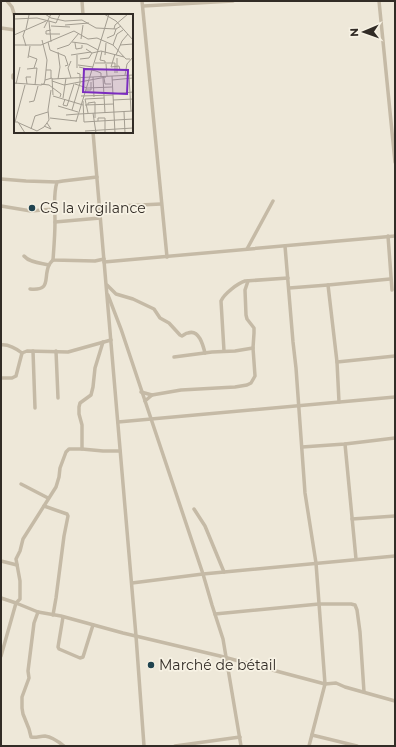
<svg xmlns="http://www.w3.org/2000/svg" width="396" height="747" font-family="Montserrat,sans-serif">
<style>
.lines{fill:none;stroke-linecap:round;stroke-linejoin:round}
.minor{stroke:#c5baa6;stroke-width:3.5}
.poi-dot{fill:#20434f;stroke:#f7f2e4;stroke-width:1.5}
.labels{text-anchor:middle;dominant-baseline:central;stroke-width:3.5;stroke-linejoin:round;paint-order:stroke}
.poi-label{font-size:14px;fill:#322c26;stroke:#f7f2e4;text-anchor:start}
.inset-road{fill:none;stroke:#a39d91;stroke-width:1}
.view{fill:#7b2cbf;fill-opacity:0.15;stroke:#7b2cbf;stroke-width:2}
.inset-edge{fill:none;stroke:#322c26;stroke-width:2}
</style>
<rect width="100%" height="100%" fill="#eee8d9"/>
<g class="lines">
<g class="minor">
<path d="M7,1L12,7L15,17"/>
<path d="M82,1L83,15"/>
<path d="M142,1L167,257"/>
<path d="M379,1L395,162"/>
<path d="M143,6L233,1"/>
<path d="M1,28L15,30"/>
<path d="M13,78V75L15,74"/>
<path d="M93,132L136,636L144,746"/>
<path d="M97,177L63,181L57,182C53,195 55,208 55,221C55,234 54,247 53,260L95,261L104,259"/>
<path d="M1,179L26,181L57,182"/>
<path d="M1,206L31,211L54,209"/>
<path d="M99,207L161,204"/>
<path d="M55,222L100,218"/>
<path d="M388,236L392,290"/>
<path d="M285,246L293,342L296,368L305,493L316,563L325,684L309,746"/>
<path d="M247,249L273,201"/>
<path d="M24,256C30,263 41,263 49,265"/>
<path d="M104,262L395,236"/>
<path d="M107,285L116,294L133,299L154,309L160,318L169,323L180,335L182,336C184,335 186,333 188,333C199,329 203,345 205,353"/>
<path d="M328,285L337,362L339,402"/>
<path d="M289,288L328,285L390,279"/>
<path d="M30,289C52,291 43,278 49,265C50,263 52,261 53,260"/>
<path d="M108,295L121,329L203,574L212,605L223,639L241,746"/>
<path d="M1,345C8,344 17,349 22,353"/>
<path d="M33,351L35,408"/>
<path d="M56,351L58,398"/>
<path d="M224,351L221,301C224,294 238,283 245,281L288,278"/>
<path d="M22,353L27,351L68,352L111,340"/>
<path d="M174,357L212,352L235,351L253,348"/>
<path d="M337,362L395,356"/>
<path d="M1,378H12L16,376L22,353"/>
<path d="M141,392L152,395"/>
<path d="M145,401L152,395L181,390L235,387L247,385L251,383L255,376L253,348L254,333V328L247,319L246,315L245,290L248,281"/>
<path d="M118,422L395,397"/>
<path d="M345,444L356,559"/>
<path d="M302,447L345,444L395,438"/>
<path d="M82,449V425L79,414V407L80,403L91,395L93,387L95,368L103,342"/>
<path d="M21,484L48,498"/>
<path d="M44,506L67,514L68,516L64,536L56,598L53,615"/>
<path d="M194,509L205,526L224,572"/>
<path d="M352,519L395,516"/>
<path d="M1,561L17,565"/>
<path d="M132,583L203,574L395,556"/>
<path d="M1,598L16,603L38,612L61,616L123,633L220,656L325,684L336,683L345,687L395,701"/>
<path d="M38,612L34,623L28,671L29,678L22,697V708L23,714L29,729L31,737C36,738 40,736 45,736C52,737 59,742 64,746"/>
<path d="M215,614L319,604H351L355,605L357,610L360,632L364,692"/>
<path d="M63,617L58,647L59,649L80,658L83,657L93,625"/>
<path d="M1,656L16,603L20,599V581L16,559L20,551L23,539L56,487L59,477L60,468L66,452L69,449H82L103,451H120"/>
<path d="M312,735L357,746"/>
<path d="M175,746L240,737"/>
</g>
</g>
<g class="poi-dot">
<circle cx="32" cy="208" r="4"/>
<circle cx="151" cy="665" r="4"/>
</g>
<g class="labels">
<g class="poi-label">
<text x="40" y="208">CS la virgilance</text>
<text x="159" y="665">Marché de bétail</text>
</g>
</g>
<g transform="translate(14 14)">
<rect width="119" height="119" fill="#eee8d9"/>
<path class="inset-road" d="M31,0L37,4L51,7L68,6L82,14L102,15L107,12M90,0L102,7L119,26M0,5L23,4L35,7L37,28M35,7L42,9L46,0M51,11L75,9M37,12L56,13M30,14L37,0M12,15L15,1M100,15L101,11L114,0M11,16L9,22L12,32M37,16L32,17V20H46M0,21L32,7M93,24L100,21L102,15M67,25L69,11M28,26L33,46L31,66M34,28L36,36L51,42L54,51L51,52M58,28L73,30L84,36M61,29L62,35L68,34V31M0,31H27L60,17L74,25L83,24L99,31L112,45H116M99,31L103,20L109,16M106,31L119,30M43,35L55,31L65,19M72,35L78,39L87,37L110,43M88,37L86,46L91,47V49M44,38L46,53L44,65M101,40L97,53L105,52L106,56M57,41L77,38M91,41L92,29M102,41L108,27L114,20M15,42L23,45L20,54M14,44L16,32M66,45L75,44L78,39M81,49H101V59M92,50L93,62M64,51L79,53M65,53L82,57L87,59V63M63,54V41M13,55L23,54L21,71M32,56H37V64M103,59V44M111,61L113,50L119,43M115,61L117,97M98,62L101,119M79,63L80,83M57,64L54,54L57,47M89,64L91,99M90,64L91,70H97M38,65L119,61M98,66L119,64M38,67L50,71L92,63M0,69L27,71L30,70L31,66L38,64L39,81M2,70L6,53M13,70L12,63H17M27,70L35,71L47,80L46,83M61,70L73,74L98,73M72,76H77V68M99,80L119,78M39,82L69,91M67,82L99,81M49,84L52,64M51,85L49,91L53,92L60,70M99,86L119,85M69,87L70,108L119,105M15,88L20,87L24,72M71,91L100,90M74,91V89L81,88V104M44,92L64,98M58,96L66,69V60L63,59M110,98L111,119M74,99L71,85L90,84M79,99L82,119M65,100L119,97M52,101L64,100M36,104L62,107M84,107V104H91V119M0,108H4L11,119M1,108L11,71M62,108L95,0M5,109L23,117L30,113L35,106L34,96L37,76M30,112L37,115L33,109M17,115L21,102L34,98M71,117L119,114"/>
<path class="view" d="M70,55L114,56L113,80L69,78Z"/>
<rect width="119" height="119" class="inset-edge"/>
</g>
<rect width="396" height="747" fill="none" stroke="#322c26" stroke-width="4"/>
<g transform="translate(364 32) rotate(268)" stroke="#f7f2e4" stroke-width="3" paint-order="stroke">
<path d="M0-3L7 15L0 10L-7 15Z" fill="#322c26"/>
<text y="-6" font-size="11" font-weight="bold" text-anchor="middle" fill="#322c26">N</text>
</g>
</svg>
